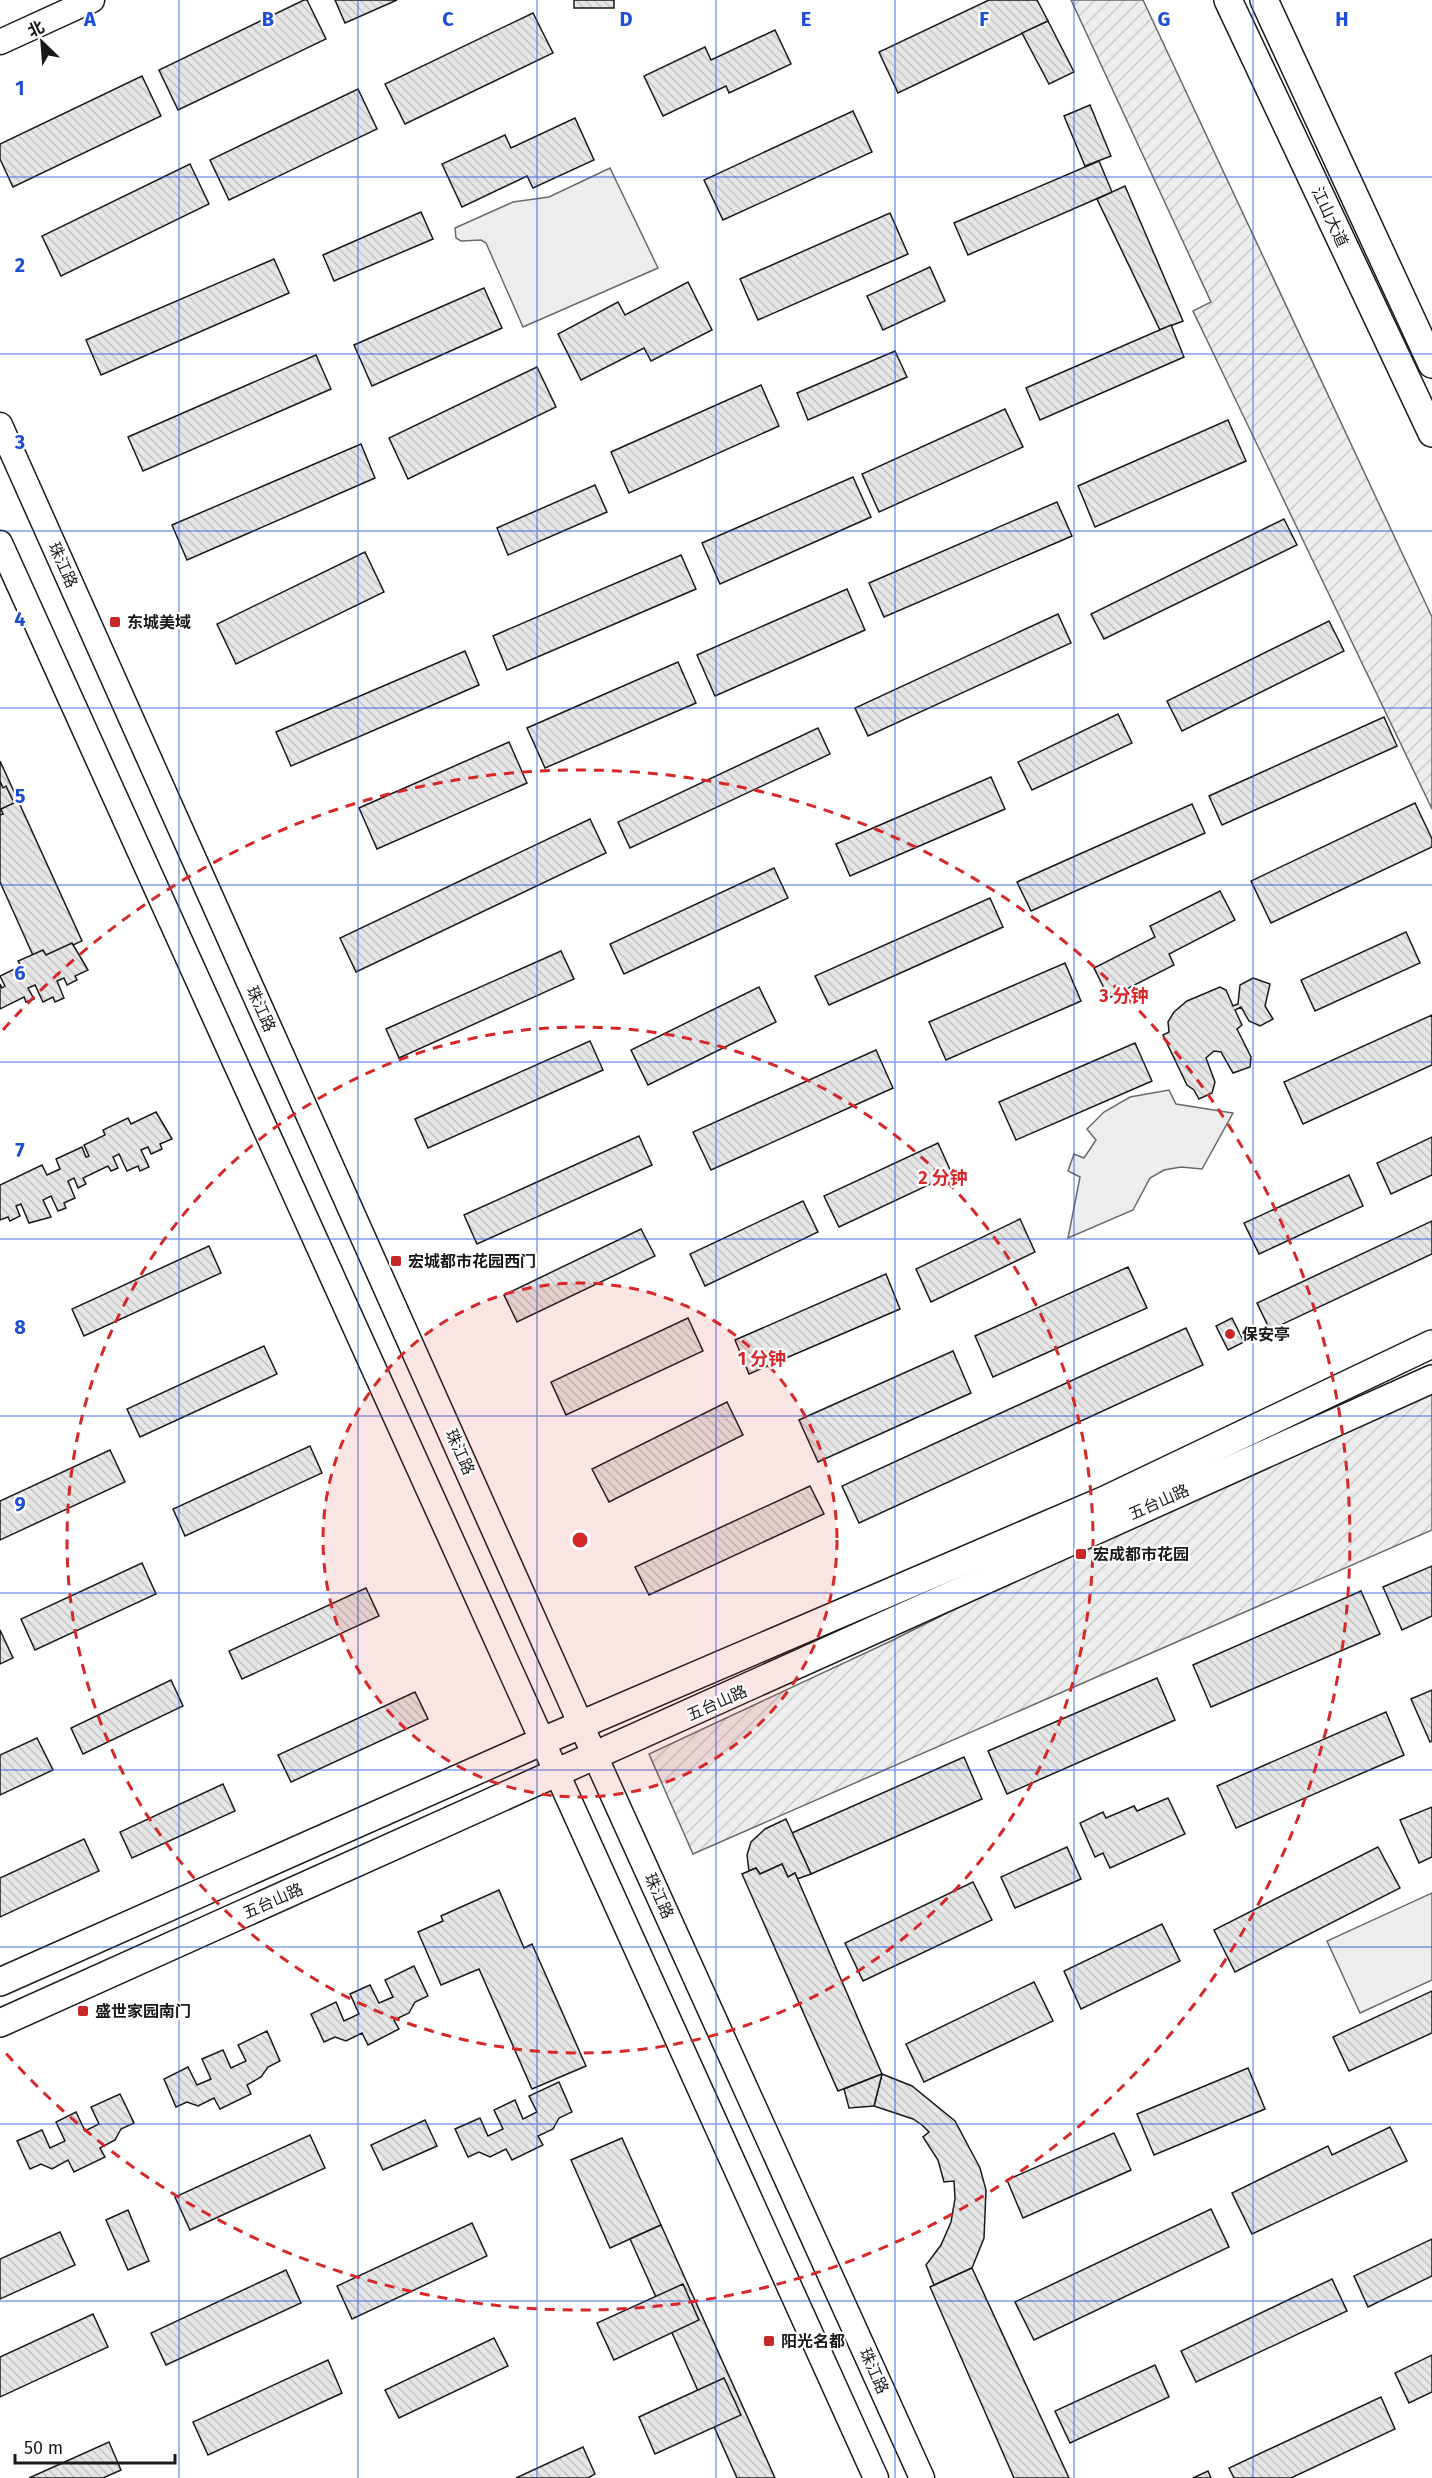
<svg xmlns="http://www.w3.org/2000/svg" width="1432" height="2478" font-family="'Fira Sans','Noto Sans SC',sans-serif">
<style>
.garden{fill:url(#garden-furrows);stroke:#6a6a6a;stroke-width:1.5}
.built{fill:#ededed;stroke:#6a6a6a;stroke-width:1.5}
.building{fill:url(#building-back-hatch);stroke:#1a1a1a;stroke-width:1.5}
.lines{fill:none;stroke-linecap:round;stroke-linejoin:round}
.tertiary-casing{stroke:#1a1a1a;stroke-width:27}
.secondary-casing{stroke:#1a1a1a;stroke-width:30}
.tertiary{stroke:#fff;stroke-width:24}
.secondary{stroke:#fff;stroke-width:27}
.grid{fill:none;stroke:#1d4ed8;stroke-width:1.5;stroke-opacity:0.55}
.ring{fill:none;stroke:#d62828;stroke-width:3;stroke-dasharray:10 8}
.poi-dot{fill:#c62828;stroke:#fff;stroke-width:2}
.labels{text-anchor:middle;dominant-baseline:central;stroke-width:4.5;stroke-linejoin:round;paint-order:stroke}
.street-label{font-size:16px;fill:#1a1a1a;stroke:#fff}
.poi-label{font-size:16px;font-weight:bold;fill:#1a1a1a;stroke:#fff;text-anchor:start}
.grid-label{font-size:20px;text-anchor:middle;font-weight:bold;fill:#1d4ed8;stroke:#fff;stroke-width:4.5;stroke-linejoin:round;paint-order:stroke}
.centre{fill:#d62828;stroke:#fff;stroke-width:3}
.ring-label{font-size:18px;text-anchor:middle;font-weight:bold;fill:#d62828;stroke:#fff;stroke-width:4.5;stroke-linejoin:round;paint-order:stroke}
</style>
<defs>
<pattern id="garden-furrows" width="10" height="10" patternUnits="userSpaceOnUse" patternTransform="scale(1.5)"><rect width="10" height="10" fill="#ededed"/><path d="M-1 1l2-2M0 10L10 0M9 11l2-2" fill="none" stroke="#cbcbcb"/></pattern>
<pattern id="building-back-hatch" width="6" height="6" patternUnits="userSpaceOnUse" patternTransform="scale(1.5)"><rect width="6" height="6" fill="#e6e6e6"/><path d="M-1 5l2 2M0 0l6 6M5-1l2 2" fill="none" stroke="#c5c5c5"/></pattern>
</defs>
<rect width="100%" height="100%" fill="#fff"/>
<g class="garden">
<path d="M1071,0H1143L1432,617V809L1193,311L1211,302Z"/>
<path d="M1432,1394V1530L693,1854L649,1754L891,1641L997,1588Z"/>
</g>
<g class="built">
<path d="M610,168L658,268L523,327L486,243L481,240L461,241L456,238L455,228L513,202L549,197Z"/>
<path d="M1169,1090L1176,1104L1233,1113L1202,1169L1181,1167L1164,1170L1150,1178L1133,1210L1068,1238L1080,1177L1068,1171L1074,1154L1084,1158L1096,1140L1087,1129L1104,1112L1130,1097Z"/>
<path d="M1432,1893V1980L1360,2013L1327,1941Z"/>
</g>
<g class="building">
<path d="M304,0H307L326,39L178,110L159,70Z"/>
<path d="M335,0H397L345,23Z"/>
<rect x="574" y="0" width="40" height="8"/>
<path d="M989,0H1037L1048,21L898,93L879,52Z"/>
<path d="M533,13L553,53L405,124L385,84Z"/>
<path d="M1048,21L1074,72L1049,84L1022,33Z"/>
<path d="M775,30L791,64L729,93L726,86L663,116L644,76L705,47L711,60Z"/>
<path d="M142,76L161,116L13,187L0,159V144Z"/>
<path d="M358,89L377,129L229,200L210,160Z"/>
<path d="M1090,105L1111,156L1085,166L1064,116Z"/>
<path d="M853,111L872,152L723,220L704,180Z"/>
<path d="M575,118L594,160L533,188L527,176L462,207L442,164L505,135L511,148Z"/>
<path d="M1099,161L1112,192L968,255L954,223Z"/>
<path d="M190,164L209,204L61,276L42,236Z"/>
<path d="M1125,186L1183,321L1160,330L1097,199Z"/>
<path d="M421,212L433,239L334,281L323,255Z"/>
<path d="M890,213L908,254L758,320L740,279Z"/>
<path d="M274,259L289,293L101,375L86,340Z"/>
<path d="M930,267L945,301L883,330L867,296Z"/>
<path d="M688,282L712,330L651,361L644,348L581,380L558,334L618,302L625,315Z"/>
<path d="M484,288L502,328L372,386L354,345Z"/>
<path d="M1171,325L1184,357L1040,420L1026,388Z"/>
<path d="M895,351L907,377L808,420L797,393Z"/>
<path d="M316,355L331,389L143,471L128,437Z"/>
<path d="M537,367L556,407L408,479L389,438Z"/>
<path d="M761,385L779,426L629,493L611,452Z"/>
<path d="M1005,409L1023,447L879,512L862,474Z"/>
<path d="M1228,420L1246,461L1095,527L1078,486Z"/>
<path d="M361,444L375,478L187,560L172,525Z"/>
<path d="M853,477L871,517L720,584L702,543Z"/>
<path d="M595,485L607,512L508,555L497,528Z"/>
<path d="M1057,502L1072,536L884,617L869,583Z"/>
<path d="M1284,519L1297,545L1104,639L1091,614Z"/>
<path d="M365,552L384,592L236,664L217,624Z"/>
<path d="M681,555L696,589L507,670L493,636Z"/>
<path d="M847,589L865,630L715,696L697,655Z"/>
<path d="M1058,614L1071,643L868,736L855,708Z"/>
<path d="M1329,621L1344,651L1182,731L1167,701Z"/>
<path d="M465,651L479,685L291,766L276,732Z"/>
<path d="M678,662L696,703L545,768L527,728Z"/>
<path d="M1118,714L1132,743L1032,790L1018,762Z"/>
<path d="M1384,717L1397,746L1222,825L1209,796Z"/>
<path d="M818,728L830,754L630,848L618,822Z"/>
<path d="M509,742L527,783L377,849L359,808Z"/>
<path d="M0,761L82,941L36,962L0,882Z"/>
<path d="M991,777L1005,809L850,876L836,844Z"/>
<path d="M0,781L3,788L6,786L14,803L1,809L3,814L0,815Z"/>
<path d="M1415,803L1432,839V847L1271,923L1251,881Z"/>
<path d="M1192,804L1205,833L1031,911L1017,882Z"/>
<path d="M590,819L606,853L356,972L340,938Z"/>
<path d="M774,868L788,898L624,974L610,944Z"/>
<path d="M1220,891L1235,920L1169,954L1174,965L1109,998L1094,968L1155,937L1150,926Z"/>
<path d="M990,898L1003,927L829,1005L815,976Z"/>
<path d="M1406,932L1420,963L1315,1011L1301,980Z"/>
<path d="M72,943L88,970L75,976L77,980L67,985L64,978L57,981L64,998L55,1002L53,997L43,1002L35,985L28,988L34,999L26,1002L24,997L0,1009V984L2,988L5,986L0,976L21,966L18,961L43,950L46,955Z"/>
<path d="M561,951L574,979L399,1058L386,1029Z"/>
<path d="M1065,963L1081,1001L946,1060L929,1022Z"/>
<path d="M1253,978L1270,984L1265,1006L1273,1019L1260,1026L1249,1021L1241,1007L1235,1010L1242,1025L1237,1029L1251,1057L1250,1067L1233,1073L1221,1052L1214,1051L1206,1058L1215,1082L1212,1093L1199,1099L1194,1090L1187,1085L1163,1035L1169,1032L1168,1022L1174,1012L1187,1001L1220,987L1226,990L1233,1006L1238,1004L1240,985Z"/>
<path d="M759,987L776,1022L648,1085L631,1050Z"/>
<path d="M1432,1015V1065L1303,1124L1284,1082Z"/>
<path d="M590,1041L603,1070L428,1148L415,1119Z"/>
<path d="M1135,1043L1152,1081L1016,1140L999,1102Z"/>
<path d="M876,1050L893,1088L711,1170L693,1132Z"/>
<path d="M156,1112L172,1139L160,1144L162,1149L151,1154L148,1147L141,1150L149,1167L140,1171L138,1166L127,1171L119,1154L113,1157L118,1168L111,1171L108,1166L83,1178L86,1184L78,1188L74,1178L68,1181L75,1198L64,1203L66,1208L58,1211L51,1196L43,1200L51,1217L29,1223L21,1204L16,1206L20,1216L10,1221L8,1217L0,1220V1185L42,1165L47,1175L60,1169L56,1159L82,1147L86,1157L89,1156L84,1145L105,1135L103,1130L128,1118L131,1124Z"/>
<path d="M639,1136L652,1165L477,1244L464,1215Z"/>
<path d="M1432,1137V1175L1391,1194L1377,1163Z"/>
<path d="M938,1143L952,1174L839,1227L824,1196Z"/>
<path d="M1349,1175L1363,1206L1259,1254L1244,1223Z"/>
<path d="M803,1201L818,1232L705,1286L690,1254Z"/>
<path d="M1020,1219L1035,1252L931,1302L916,1269Z"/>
<path d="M1432,1221V1254L1270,1330L1257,1303Z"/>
<path d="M641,1229L655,1256L517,1322L504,1295Z"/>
<path d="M209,1246L221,1273L84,1336L72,1309Z"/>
<path d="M1128,1267L1147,1308L993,1377L975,1336Z"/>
<path d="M886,1274L900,1309L749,1374L735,1340Z"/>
<path d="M688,1318L703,1351L566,1415L551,1382Z"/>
<path d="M1232,1318L1244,1342L1228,1350L1216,1326Z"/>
<path d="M1186,1328L1203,1365L859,1523L842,1486Z"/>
<path d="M264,1346L277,1374L140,1437L127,1409Z"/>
<path d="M953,1351L971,1393L818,1462L799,1420Z"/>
<path d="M727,1402L743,1435L609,1502L592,1469Z"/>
<path d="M310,1446L322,1473L185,1536L173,1509Z"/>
<path d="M110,1450L125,1482L0,1540V1501Z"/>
<path d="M810,1486L824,1514L649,1595L635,1567Z"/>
<path d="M142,1563L156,1594L35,1650L21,1619Z"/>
<path d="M1432,1566V1616L1402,1630L1383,1587Z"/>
<path d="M366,1588L379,1616L242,1679L229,1651Z"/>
<path d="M1361,1591L1380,1634L1211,1707L1193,1665Z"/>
<path d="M0,1630L13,1658L0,1664Z"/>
<path d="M1157,1678L1175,1720L1007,1794L988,1751Z"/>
<path d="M171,1680L183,1706L83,1754L71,1728Z"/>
<path d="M1432,1690V1741L1430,1742L1411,1699Z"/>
<path d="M415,1692L428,1719L291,1782L278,1755Z"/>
<path d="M1386,1712L1404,1755L1236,1828L1217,1786Z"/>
<path d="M37,1738L53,1770L0,1795V1755Z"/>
<path d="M964,1757L982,1799L811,1874L792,1833Z"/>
<path d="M223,1784L235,1811L132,1858L120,1832Z"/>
<path d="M1168,1798L1185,1834L1110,1868L1103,1853L1095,1857L1080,1823L1103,1812L1106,1818L1134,1806L1137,1811Z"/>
<path d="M1432,1807V1857L1419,1863L1400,1820Z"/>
<path d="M786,1819L811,1874L797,1879L795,1873L788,1877L782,1864L760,1874L756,1868L749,1871L747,1855L751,1842L765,1829Z"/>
<path d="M84,1839L99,1871L0,1917V1878Z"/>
<path d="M1067,1847L1081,1879L1015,1908L1001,1877Z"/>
<path d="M1378,1847L1400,1888L1235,1972L1214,1930Z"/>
<path d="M782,1864L788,1877L795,1873L882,2074L838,2091L742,1874L756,1868L760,1874Z"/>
<path d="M973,1882L992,1920L863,1981L845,1943Z"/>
<path d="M499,1890L524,1948L532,1944L586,2066L532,2089L479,1969L441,1985L418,1932L443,1921L441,1916Z"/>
<path d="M1162,1924L1180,1961L1081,2009L1064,1971Z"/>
<path d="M414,1966L428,1996L415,2002L409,2013L394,2020L399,2029L368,2045L362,2033L346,2041L335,2037L324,2042L311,2014L336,2002L344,2021L359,2014L350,1994L370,1985L379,2003L393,1997L385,1980Z"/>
<path d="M1034,1982L1053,2021L924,2082L906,2044Z"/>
<path d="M1432,1991V2033L1349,2071L1333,2037Z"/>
<path d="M267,2031L280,2061L268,2067L261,2077L247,2085L251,2094L220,2109L214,2098L198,2106L187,2102L176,2107L164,2079L188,2067L197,2085L211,2079L202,2059L223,2050L231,2068L246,2061L238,2045Z"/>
<path d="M1248,2068L1265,2109L1154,2155L1137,2114Z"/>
<path d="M882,2074L912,2086L955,2121L980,2168L986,2190L984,2238L972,2268L934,2285L926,2265L941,2245L951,2222L955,2199L954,2181L944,2182L938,2160L923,2137L929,2132L922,2125L913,2119L874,2106Z"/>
<path d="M882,2074L874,2106L849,2108L844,2089Z"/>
<path d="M559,2082L572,2112L559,2118L553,2129L538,2136L543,2145L512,2160L506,2149L490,2157L479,2152L468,2157L455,2129L480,2118L488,2136L503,2129L494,2110L515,2100L523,2119L537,2112L529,2096Z"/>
<path d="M120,2094L134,2123L121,2129L115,2140L100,2148L105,2157L74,2172L68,2160L52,2169L41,2164L30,2169L17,2141L42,2130L50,2148L65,2141L56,2122L76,2112L85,2131L99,2124L91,2107Z"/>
<path d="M425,2120L437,2146L383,2170L371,2145Z"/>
<path d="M1390,2127L1407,2161L1252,2234L1232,2193L1328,2146L1332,2155Z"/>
<path d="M1114,2133L1131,2170L1023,2218L1007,2180Z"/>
<path d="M310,2135L325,2168L190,2230L175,2197Z"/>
<path d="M622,2138L661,2225L610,2248L571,2160Z"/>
<path d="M1211,2209L1229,2247L1034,2340L1015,2302Z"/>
<path d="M128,2210L149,2261L128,2270L106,2220Z"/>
<path d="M472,2223L487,2256L352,2319L337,2286Z"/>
<path d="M661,2225L775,2478H737L630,2239Z"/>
<path d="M60,2232L75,2265L0,2299V2259Z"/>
<path d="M1432,2239V2276L1368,2307L1354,2276Z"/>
<path d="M972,2268L1069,2478H1014L930,2287Z"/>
<path d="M286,2270L301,2303L166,2365L151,2333Z"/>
<path d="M1332,2279L1347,2311L1196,2382L1181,2351Z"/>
<path d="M683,2284L699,2320L614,2360L597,2323Z"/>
<path d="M93,2314L108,2347L0,2397V2357Z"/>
<path d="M494,2338L508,2366L399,2418L385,2390Z"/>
<path d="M1432,2355V2392L1409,2403L1395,2373Z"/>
<path d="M328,2360L342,2393L208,2455L193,2422Z"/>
<path d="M1155,2365L1169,2397L1070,2443L1055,2411Z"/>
<path d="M724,2378L741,2415L655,2454L639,2417Z"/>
<path d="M1381,2397L1395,2429L1291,2478H1234L1229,2468Z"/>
<path d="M109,2442L121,2470L103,2478H29Z"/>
<path d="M583,2447L595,2474L588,2478H516Z"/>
<path d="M1208,2471L1211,2478H1193Z"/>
</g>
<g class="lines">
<g class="tertiary-casing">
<g id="tertiary">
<path d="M0,42L92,0"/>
<path d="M0,425L581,1725L922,2478"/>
<path d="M0,543L876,2478"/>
</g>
</g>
<g class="secondary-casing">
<g id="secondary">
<path d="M1228,0L1432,433"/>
<path d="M1264,0L1432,364"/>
<path d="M0,1982L543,1741L1105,1500L1432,1344"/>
<path d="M0,2023L1432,1379"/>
</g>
</g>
<use href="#tertiary" class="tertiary"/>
<use href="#secondary" class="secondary"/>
</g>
<path class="grid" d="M179,0V2478M358,0V2478M537,0V2478M716,0V2478M895,0V2478M1074,0V2478M1253,0V2478M0,177H1432M0,354H1432M0,531H1432M0,708H1432M0,885H1432M0,1062H1432M0,1239H1432M0,1416H1432M0,1593H1432M0,1770H1432M0,1947H1432M0,2124H1432M0,2301H1432"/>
<circle cx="580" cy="1540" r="257" fill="#d62828" fill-opacity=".12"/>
<g class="ring">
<circle cx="580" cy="1540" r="257"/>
<circle cx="580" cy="1540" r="513"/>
<path d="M3 1030A770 770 0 1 1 3 2050"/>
</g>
<g class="poi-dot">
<rect x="109" y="616" width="12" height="12" rx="3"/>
<rect x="390" y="1255" width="12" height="12" rx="3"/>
<circle cx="1230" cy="1334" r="6"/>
<rect x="1075" y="1548" width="12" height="12" rx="3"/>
<rect x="77" y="2005" width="12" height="12" rx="3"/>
<rect x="763" y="2335" width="12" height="12" rx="3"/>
</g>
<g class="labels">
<g class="street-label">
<text transform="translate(1330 217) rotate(65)">江山大道</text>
<text transform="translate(63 565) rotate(66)">珠江路</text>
<text transform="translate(261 1009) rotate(66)">珠江路</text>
<text transform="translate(460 1452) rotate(66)">珠江路</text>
<text transform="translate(1159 1502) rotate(-24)">五台山路</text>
<text transform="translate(717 1703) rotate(-24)">五台山路</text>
<text transform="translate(659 1896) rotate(66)">珠江路</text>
<text transform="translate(273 1901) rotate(-24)">五台山路</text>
<text transform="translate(874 2371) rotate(66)">珠江路</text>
</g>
<g class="poi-label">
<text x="127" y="622">东城美域</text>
<text x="408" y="1261">宏城都市花园西门</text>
<text x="1242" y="1334">保安亭</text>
<text x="1093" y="1554">宏成都市花园</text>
<text x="95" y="2011">盛世家园南门</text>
<text x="781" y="2341">阳光名都</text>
</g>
</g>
<g class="grid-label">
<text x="90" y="26">A</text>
<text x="268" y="26">B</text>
<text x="448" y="26">C</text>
<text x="626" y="26">D</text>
<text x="806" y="26">E</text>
<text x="984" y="26">F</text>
<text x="1164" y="26">G</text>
<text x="1342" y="26">H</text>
<text x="20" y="95">1</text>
<text x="20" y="272">2</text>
<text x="20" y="449">3</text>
<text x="20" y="626">4</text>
<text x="20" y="803">5</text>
<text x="20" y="980">6</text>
<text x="20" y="1157">7</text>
<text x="20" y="1334">8</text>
<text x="20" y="1511">9</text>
</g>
<circle cx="580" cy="1540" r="9" class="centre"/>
<g class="ring-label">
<text x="1124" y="1002">3 分钟</text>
<text x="943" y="1184">2 分钟</text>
<text x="762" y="1365">1 分钟</text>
</g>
<g transform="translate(42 42) rotate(335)" stroke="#ffffff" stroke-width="4.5" paint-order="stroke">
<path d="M0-4.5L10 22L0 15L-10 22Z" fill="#1a1a1a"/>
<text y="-9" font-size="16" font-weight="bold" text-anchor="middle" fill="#1a1a1a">北</text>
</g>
<path d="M15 2454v9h160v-9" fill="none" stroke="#1a1a1a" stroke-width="3"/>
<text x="24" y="2454" font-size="18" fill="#1a1a1a" stroke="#ffffff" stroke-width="4.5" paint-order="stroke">50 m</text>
</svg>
